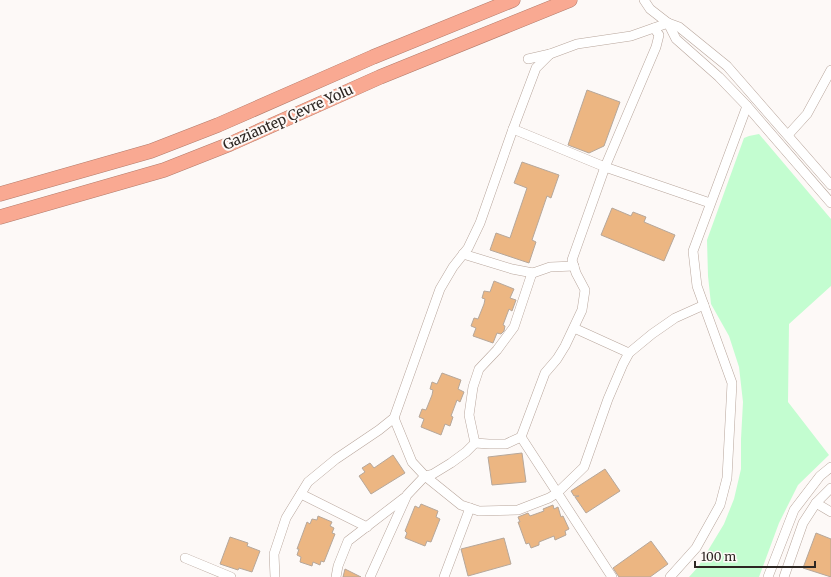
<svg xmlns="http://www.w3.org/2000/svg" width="831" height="577" font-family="Merriweather,serif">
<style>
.green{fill:#c3fdd0}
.building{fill:#ecb682;stroke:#b6a79a}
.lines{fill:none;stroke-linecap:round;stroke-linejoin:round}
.minor-casing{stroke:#b8a69c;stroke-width:10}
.highway-casing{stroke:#b27b6b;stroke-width:15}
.minor{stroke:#fff;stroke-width:9}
.highway{stroke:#f9a992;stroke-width:14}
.labels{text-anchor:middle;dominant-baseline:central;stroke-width:4;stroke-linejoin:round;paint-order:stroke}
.street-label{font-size:14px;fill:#2d2622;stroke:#fdf9f7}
</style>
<rect width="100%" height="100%" fill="#fdf9f7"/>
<path class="green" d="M759,134L831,219V286L789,324L788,402L829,455L798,485L779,523L759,577H689L698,567L724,524L734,499L741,469V439L743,402L739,367L729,336L711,304L708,276L707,240L744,138L749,136Z"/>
<g class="building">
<path d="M587,90L620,102L604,146L589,153L568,145Z"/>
<path d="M522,162L559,175L551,198L547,196L532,240L536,242L529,263L490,250L496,233L510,238L527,188L514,183Z"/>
<path d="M612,208L631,216L633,212L646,217L644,222L675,235L664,261L601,235Z"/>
<path d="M494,281L514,289L510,298L516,300L512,311L509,309L503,325L505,326L504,331L501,334L497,333L493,343L473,336L476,328L471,326L474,318L478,319L484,304L485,299L482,298L484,291L490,292Z"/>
<path d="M442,373L461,380L458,389L464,392L460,402L457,400L451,416L453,417L450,426L445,424L441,435L421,427L424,419L419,417L422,409L426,410L432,395L433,390L430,389L432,382L437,384Z"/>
<path d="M522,453L526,482L492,485L488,457Z"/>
<path d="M393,455L405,473L371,494L359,476L365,472L362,468L370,463L374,468Z"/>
<path d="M605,469L620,491L586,513L575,497L579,496H574L571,491Z"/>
<path d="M421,504L438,511L436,517L440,519L431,542L427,541L425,546L405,538L407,533L405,531L415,506L419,508Z"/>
<path d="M553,505L554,509L558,507L561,517L563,516L569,529L565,531L566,535L555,540L554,536L539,542V545L531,548L529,543L526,544L518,522H520L518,517L528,513L530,516L544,511L543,509Z"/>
<path d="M318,516L332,522L330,526L334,528L332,533L335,534L324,562L321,561L320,565L313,562L312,566L300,562L301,557L297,555L299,549H297L307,522L310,524L312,519L317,520Z"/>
<path d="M816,533L831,539V577L803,568Z"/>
<path d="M230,537L248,543L247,546L260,551L252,572L239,568L238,570L220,564Z"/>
<path d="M504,538L511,564L468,576L461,549Z"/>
<path d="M651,541L668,564L650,577H619L613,568Z"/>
<path d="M345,569L361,577H343Z"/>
</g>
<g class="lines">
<g class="minor-casing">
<g id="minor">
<path d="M644,0L650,9L668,23L679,27L727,66L831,185"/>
<path d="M668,23L676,39L719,77L747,106L831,203"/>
<path d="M528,59L550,54"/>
<path d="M513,129L605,167L710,203"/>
<path d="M788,135L807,114L831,70"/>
<path d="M463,254L512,269L533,273L550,267L574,266"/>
<path d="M574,328L629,353"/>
<path d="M394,418L412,462L425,476L461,505L479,511L518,510L549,498L557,493L584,467L608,399L623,364L629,353L652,334L675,318L704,305"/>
<path d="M475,443L489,444H506L521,437"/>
<path d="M301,494L367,527"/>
<path d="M816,503L831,512"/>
<path d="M185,558L231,577"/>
<path d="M275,577L274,554L286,518L308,482L336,459L379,430L394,418L440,289L453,267L468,248L480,223L513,129L536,68L550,54L577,44L631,36L668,23"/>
<path d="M336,577L338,566L348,541L404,498"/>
<path d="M370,577L407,495L425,476L433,474L451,463L466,452L475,443L469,415L473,387L479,369L497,350L514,327L532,273"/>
<path d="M444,577L470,508"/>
<path d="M612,577L521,437L545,373L557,359L565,346L582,310L585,290L576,273L572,260L605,167L656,47L659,35L654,28"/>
<path d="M670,577L696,548L720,505L727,478L732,383L697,286L693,251L747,106"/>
<path d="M768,577L794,510L820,476L831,467"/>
<path d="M784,577L803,523L816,503L831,488"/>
</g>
</g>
<g class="highway-casing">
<g id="highway">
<path d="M0,194L151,151L218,125L373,57L513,0"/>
<path d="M0,217L164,170L230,144L380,77L570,0"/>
</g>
</g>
<use href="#minor" class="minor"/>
<use href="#highway" class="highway"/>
</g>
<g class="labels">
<g class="street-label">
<text transform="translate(288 117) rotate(-24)">Gaziantep Çevre Yolu</text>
</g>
</g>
<path d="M695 561v6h120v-6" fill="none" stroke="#2d2622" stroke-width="2"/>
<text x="701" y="561" font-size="12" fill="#2d2622" stroke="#fdf9f7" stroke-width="3" paint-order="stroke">100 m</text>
</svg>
